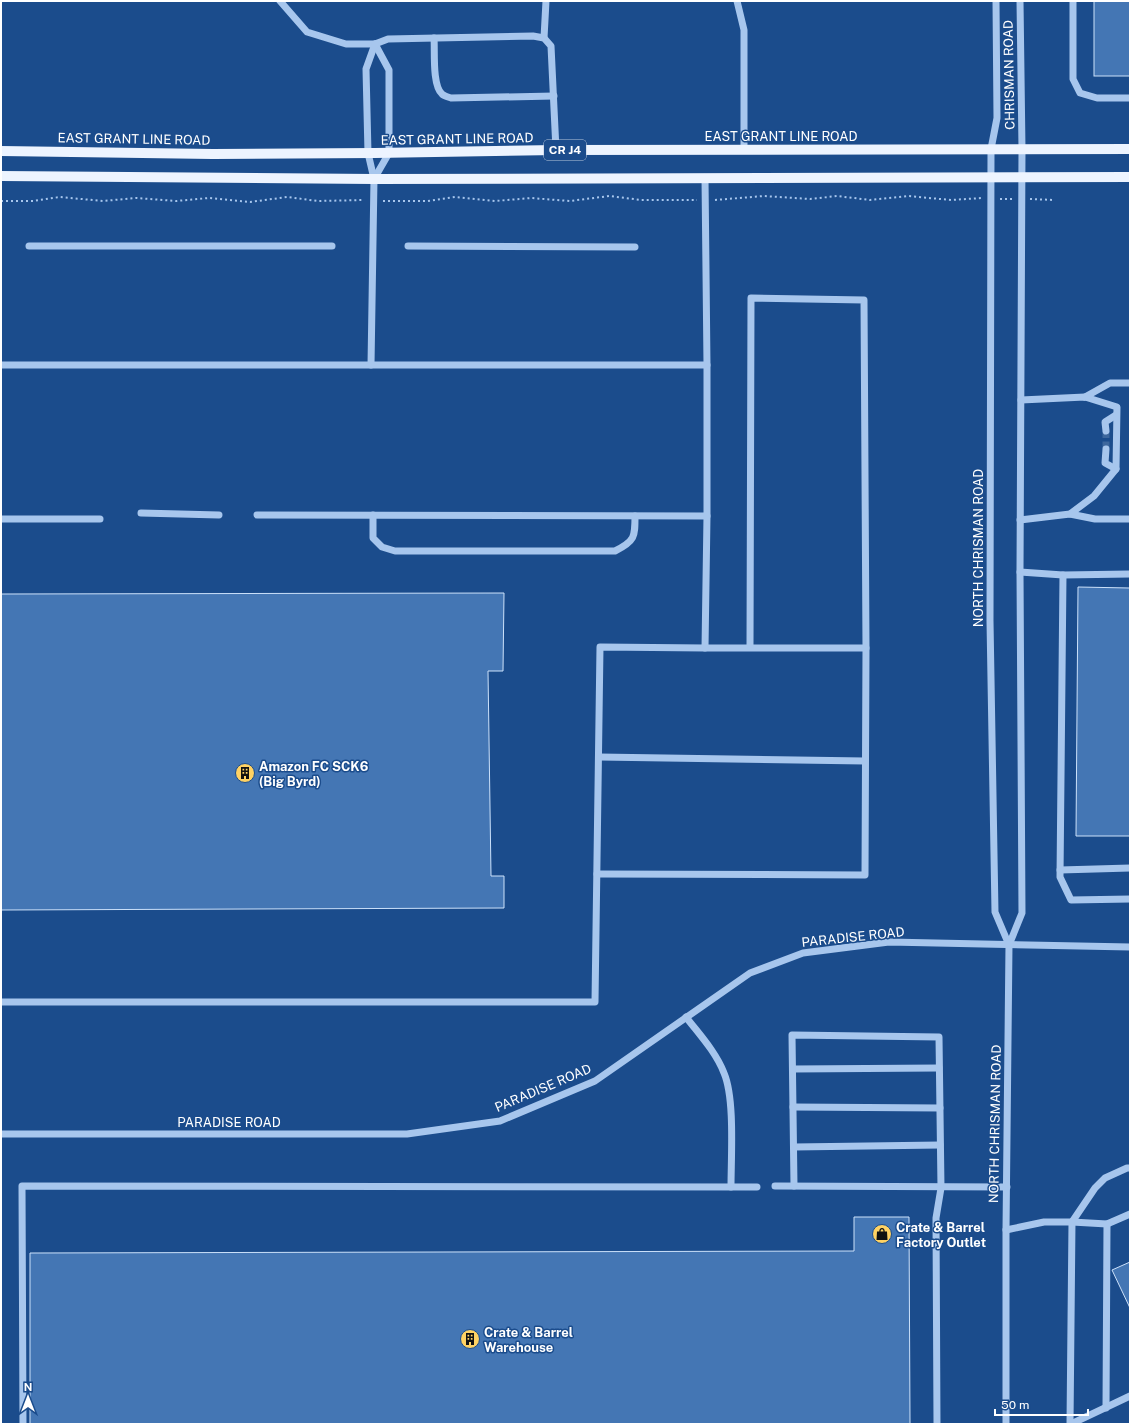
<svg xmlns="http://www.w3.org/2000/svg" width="1131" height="1425" font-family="'Public Sans',sans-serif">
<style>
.building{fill:#4476b4;stroke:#cce1fa}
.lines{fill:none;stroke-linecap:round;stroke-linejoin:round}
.minor-tunnel{stroke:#3d679d;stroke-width:7;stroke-dasharray:7 3.5;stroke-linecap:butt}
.path{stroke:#a7c6ed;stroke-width:2;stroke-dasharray:2 3;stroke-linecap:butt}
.minor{stroke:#a7c6ed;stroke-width:7}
.major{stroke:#edf4ff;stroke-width:10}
.labels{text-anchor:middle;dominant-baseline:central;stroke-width:3;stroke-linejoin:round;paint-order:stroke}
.shield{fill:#1b4c8c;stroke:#bbc9dc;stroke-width:1}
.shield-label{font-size:12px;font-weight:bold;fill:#fff}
.street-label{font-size:13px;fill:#fff;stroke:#1b4c8c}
.poi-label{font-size:13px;font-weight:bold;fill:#fff;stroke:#1b4c8c;text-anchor:start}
</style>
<rect width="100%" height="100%" fill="#1b4c8c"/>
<g class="building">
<rect x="1094" y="1" width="36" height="75"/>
<path d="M1078,587L1130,588V836H1076Z"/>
<path d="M504,593L503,671H488L491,876H504V908L1,910V594Z"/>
<path d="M854,1217H909L910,1424H30V1253L854,1251Z"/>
<path d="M1130,1262V1308L1112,1270Z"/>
</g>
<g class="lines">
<path class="minor-tunnel" d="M1106,431V449"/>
<g class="path">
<path d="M1000,199H1014"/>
<path d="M1030,199L1055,200"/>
<path d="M715,200L764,196L810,199L837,196L870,200L908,196L951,200L982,198"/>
<path d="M1,201H33L60,197L103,201L136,198L176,201L209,198L250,202L287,197L318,201L364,200"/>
<path d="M383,201H428L455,197L495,201L531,198L570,201L609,196L641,200H697"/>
</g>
<g class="minor">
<path d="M280,1L307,32L346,44H375L388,39L533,36L544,38L551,46L556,150"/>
<path d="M737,1L744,30V149"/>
<path d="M996,1L997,118L991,149L990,621L995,912L1009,945"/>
<path d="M1073,1V79L1080,93L1097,98H1130"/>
<path d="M434,38C435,51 432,85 442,94C444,96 448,97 451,98L554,96"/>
<path d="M544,38L546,1"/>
<path d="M705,178L707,365"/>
<path d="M374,179L389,153V70L375,44"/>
<path d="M29,246H332"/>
<path d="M408,246L635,247"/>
<path d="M1,365H707V516L257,515"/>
<path d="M371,365L374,179L368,153L366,69L375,44"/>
<path d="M1085,397L1110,383H1130"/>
<path d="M1106,431L1105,422L1116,415"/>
<path d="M1106,449L1105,463L1116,469"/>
<path d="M141,513L219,515"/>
<path d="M1070,514L1095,519H1130"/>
<path d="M373,515V538L382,547L395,551H615C635,541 635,537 635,516"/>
<path d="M1,519H100"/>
<path d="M1020,520L1070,514L1094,496L1116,469L1117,407L1085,397L1021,400"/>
<path d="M1020,572L1063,575L1130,574"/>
<path d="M1063,575L1060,877L1071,900L1130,899"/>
<path d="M705,648H866L864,300L751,298L750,648"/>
<path d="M599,757L865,761"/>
<path d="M1060,870L1130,868"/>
<path d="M597,874L865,875L866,648"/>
<path d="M1,1002H595L600,647L705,648L707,516"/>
<path d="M686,1017C699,1034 716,1052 724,1073C735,1099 731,1156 731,1187"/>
<path d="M793,1069L939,1068"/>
<path d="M793,1107L940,1108"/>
<path d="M1,1134H407L500,1121L595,1081L750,973L803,953L889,942L1130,947"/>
<path d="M794,1147L940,1145"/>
<path d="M775,1186L1007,1187"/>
<path d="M794,1186L792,1035L939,1037L941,1188L936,1218L937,1424"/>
<path d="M1072,1222L1095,1188L1105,1178L1127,1168H1130"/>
<path d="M1072,1222L1107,1224L1130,1214"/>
<path d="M1006,1230L1044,1222H1072L1070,1424"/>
<path d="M1106,1408L1107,1224"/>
<path d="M23,1424L22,1186L757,1187"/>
<path d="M1006,1424V1230L1009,945L1022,913L1020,572L1022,149L1020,1"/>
<path d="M1071,1424L1130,1396"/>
</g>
<g class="major">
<path d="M1,151L213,154L375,153L556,150L1130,149"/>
<path d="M1,176L374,179L1130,177"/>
</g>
</g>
<defs>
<g id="building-disc" transform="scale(1)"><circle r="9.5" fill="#ffd263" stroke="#1b4c8c"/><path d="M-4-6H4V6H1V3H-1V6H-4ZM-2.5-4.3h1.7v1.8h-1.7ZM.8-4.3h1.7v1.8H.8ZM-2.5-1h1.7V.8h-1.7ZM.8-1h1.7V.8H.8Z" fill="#111"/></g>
<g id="shop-disc" transform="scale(1)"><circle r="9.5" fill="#ffd263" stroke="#1b4c8c"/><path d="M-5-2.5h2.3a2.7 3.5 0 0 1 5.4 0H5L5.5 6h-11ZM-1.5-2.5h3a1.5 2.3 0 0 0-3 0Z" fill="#111"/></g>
</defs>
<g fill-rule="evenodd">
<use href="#building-disc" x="245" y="773"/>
<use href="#shop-disc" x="882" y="1234"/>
<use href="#building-disc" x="470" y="1339"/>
</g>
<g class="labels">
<rect class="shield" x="544" y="140" width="42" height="20" rx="3"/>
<g class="shield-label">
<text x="565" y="150">CR J4</text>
</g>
<g class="street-label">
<text transform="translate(1009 75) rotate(-91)">CHRISMAN ROAD</text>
<text x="781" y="136">EAST GRANT LINE ROAD</text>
<text transform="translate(134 139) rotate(1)">EAST GRANT LINE ROAD</text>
<text transform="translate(457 139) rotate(-1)">EAST GRANT LINE ROAD</text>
<text transform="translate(978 548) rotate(-90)">NORTH CHRISMAN ROAD</text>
<text transform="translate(853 937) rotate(-6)">PARADISE ROAD</text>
<text transform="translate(543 1088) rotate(-23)">PARADISE ROAD</text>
<text x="229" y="1122">PARADISE ROAD</text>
<text transform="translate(995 1124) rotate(-89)">NORTH CHRISMAN ROAD</text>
</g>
<g class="poi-label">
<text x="259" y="766">Amazon FC SCK6<tspan x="259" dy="15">(Big Byrd)</tspan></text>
<text x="896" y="1227">Crate &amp; Barrel<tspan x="896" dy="15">Factory Outlet</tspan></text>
<text x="484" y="1332">Crate &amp; Barrel<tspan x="484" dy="15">Warehouse</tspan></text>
</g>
</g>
<rect width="1131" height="1425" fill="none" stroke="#ffffff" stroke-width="4"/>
<g transform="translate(28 1397)" stroke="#1b4c8c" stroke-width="3" paint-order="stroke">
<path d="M0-3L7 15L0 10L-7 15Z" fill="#ffffff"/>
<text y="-6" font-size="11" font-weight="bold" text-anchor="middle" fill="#ffffff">N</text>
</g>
<path d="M995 1409v6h93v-6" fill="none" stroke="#ffffff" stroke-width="2"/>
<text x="1001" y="1409" font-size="12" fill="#ffffff" stroke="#1b4c8c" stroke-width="3" paint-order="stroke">50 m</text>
</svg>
